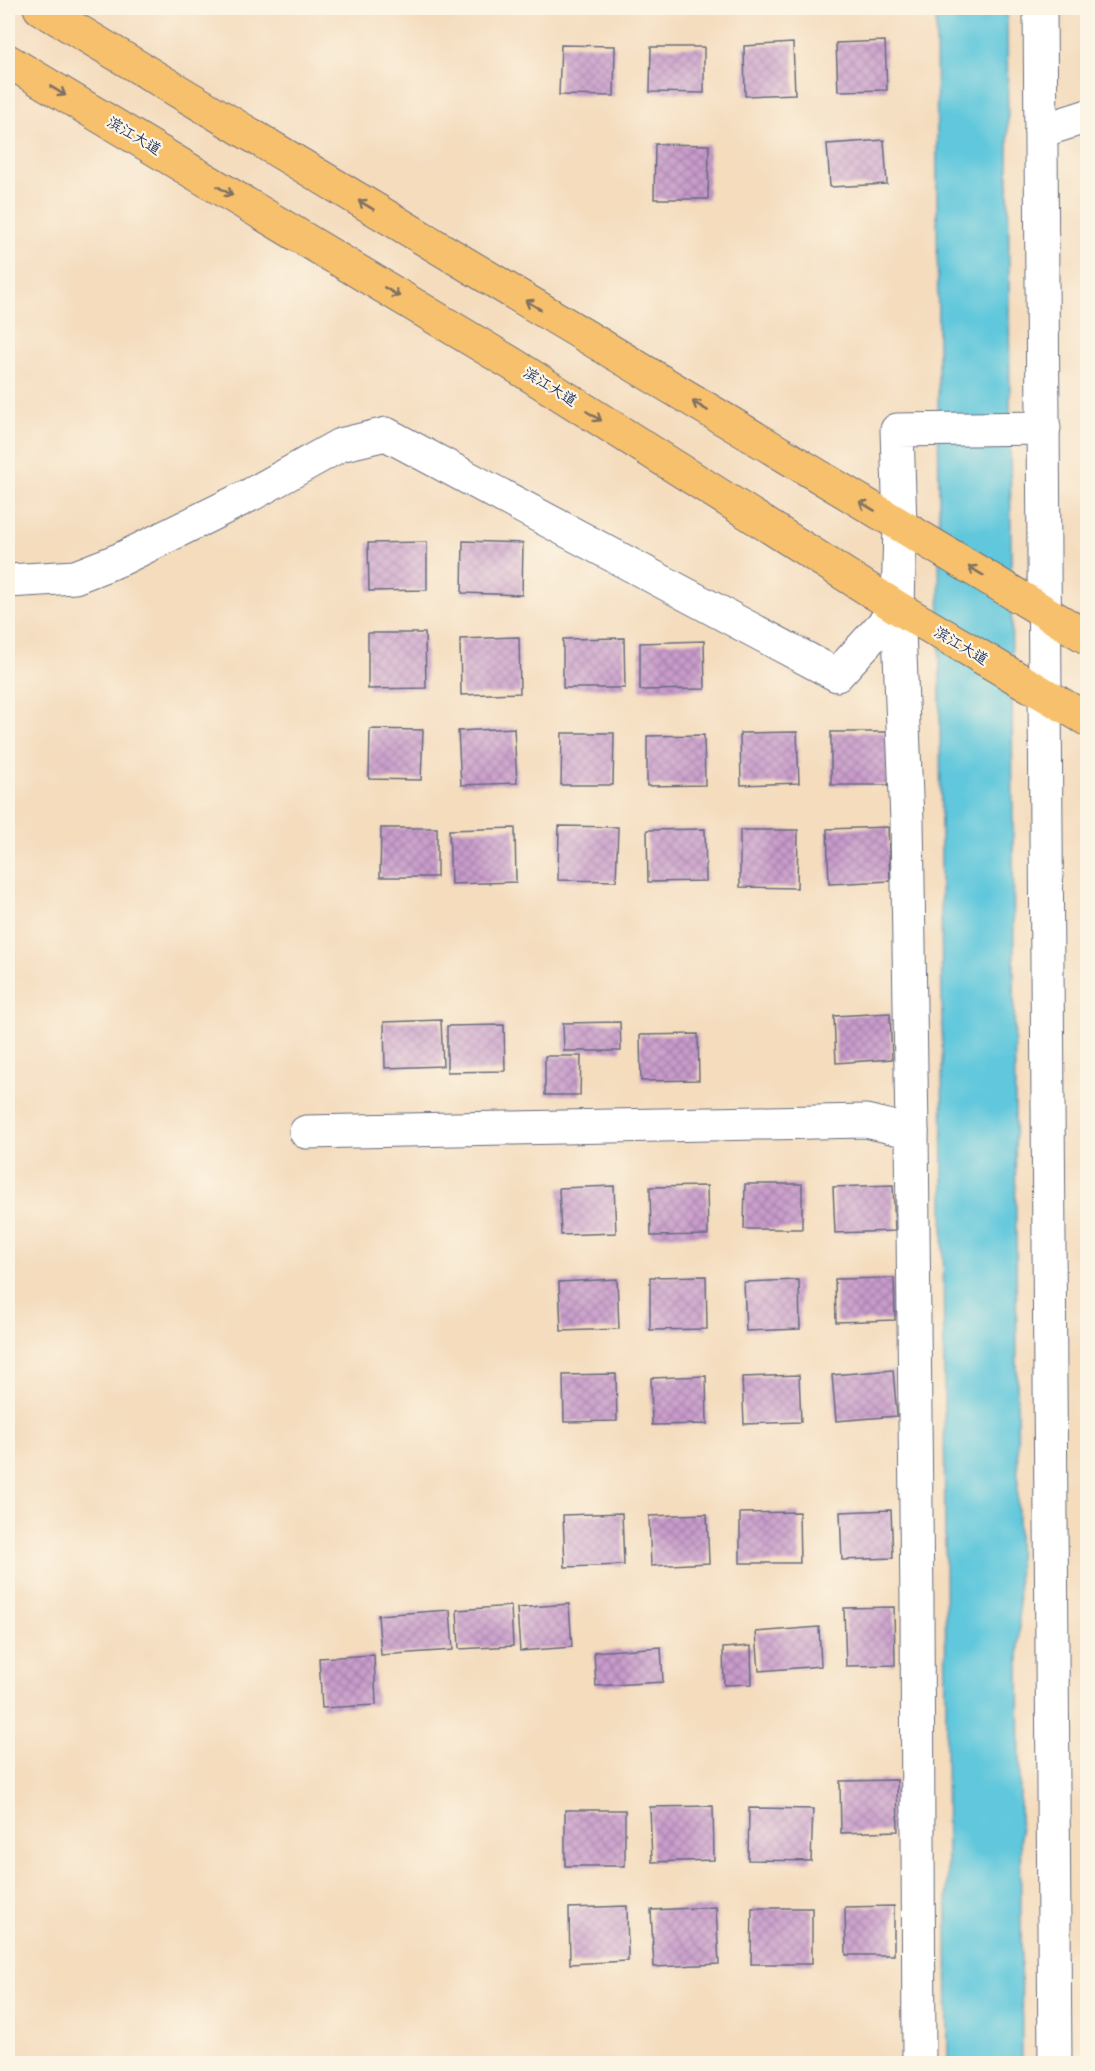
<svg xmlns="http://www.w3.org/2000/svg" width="1095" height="2071" font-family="'Balsamiq Sans','LXGW WenKai TC',sans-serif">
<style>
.water{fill:#60c7dc;stroke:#3e7b9d;stroke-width:1.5}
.building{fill:url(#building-cross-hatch)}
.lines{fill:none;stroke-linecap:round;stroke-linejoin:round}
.minor-casing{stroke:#676c7f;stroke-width:35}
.primary-casing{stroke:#676c7f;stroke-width:35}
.minor{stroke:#fff;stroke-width:33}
.primary{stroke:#f7c06c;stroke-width:33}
.oneway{stroke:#7e7064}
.labels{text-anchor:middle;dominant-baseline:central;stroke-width:4.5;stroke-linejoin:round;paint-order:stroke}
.street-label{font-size:15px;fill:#1b2f5e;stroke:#fcf5e5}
</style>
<defs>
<pattern id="building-cross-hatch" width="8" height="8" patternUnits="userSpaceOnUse" patternTransform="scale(1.5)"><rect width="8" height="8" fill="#c99bcb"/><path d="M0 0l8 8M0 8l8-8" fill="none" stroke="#a27fa8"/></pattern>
</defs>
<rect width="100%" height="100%" fill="#fcf5e5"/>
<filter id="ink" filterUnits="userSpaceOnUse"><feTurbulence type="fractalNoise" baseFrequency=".0167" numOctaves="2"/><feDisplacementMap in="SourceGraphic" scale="12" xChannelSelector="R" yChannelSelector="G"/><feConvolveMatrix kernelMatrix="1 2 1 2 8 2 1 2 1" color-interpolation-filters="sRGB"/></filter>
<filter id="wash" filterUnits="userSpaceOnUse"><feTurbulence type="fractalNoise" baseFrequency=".008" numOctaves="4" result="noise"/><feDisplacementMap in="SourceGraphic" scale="24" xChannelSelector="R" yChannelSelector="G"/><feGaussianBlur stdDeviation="1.35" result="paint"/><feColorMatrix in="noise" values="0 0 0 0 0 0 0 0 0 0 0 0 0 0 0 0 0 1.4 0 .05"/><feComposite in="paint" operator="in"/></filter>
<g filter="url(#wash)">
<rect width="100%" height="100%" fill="#f4dcbd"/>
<path class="water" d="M936,8H1007L1022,2064L948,2063Z"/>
<g id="blocks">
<g class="building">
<path d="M885,41L887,90L838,91L836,43Z"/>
<path d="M793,43L795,94L745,96L744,46Z"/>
<path d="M561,45L615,46L614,96L559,95Z"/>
<path d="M651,47H704V93L650,92Z"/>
<path d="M884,140L887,184L830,187L827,144Z"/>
<path d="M655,144L709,145L708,199H654Z"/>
<path d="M463,541L523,543L522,595L462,593Z"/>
<path d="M427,542V590L369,591L368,543Z"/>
<path d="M368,633H425L426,688L368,689Z"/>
<path d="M519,637L520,693L461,695L460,639Z"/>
<path d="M624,638L625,688H563V639Z"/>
<path d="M704,641L705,689L640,690V643Z"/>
<path d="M514,728L517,783L461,785L458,731Z"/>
<path d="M370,729L423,730L421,780L369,779Z"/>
<path d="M797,732L799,783L741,785L740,733Z"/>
<rect x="831" y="732" width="58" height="53"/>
<path d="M562,733H614L613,785H561Z"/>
<path d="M704,735L705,785L647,786V736Z"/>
<path d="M559,826L618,827L616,881L558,880Z"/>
<path d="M888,827L890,881L829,884L827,829Z"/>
<path d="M381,828H437V877H380Z"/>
<path d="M515,828L516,882L451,884L449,830Z"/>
<path d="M705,829L706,881L648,882L647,830Z"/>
<path d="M740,830H798L797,888L740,887Z"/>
<path d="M890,1013L892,1059L836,1063L834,1016Z"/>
<path d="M441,1020L443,1066L385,1068L384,1022Z"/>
<path d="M620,1022L621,1051H564L563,1023Z"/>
<path d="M504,1025L505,1071L447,1072V1026Z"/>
<path d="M698,1034L699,1080L641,1081L640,1035Z"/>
<path d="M545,1056H581L580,1095H545Z"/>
<path d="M745,1184H802V1229H744Z"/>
<path d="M893,1185L895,1231L835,1233L833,1187Z"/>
<path d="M614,1186L616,1233L561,1235L559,1188Z"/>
<path d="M707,1186L708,1235L651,1236L650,1187Z"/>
<path d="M706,1276L707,1329L650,1330V1277Z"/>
<path d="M894,1278L895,1320L836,1322L835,1279Z"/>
<path d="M617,1279L619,1329L561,1331L559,1282Z"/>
<path d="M799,1280L800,1329L746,1331L744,1282Z"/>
<path d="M893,1370L897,1416L836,1421L832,1375Z"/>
<path d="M616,1374L617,1421L564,1422L563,1375Z"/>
<path d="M799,1375L801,1422L744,1424L742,1377Z"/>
<path d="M706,1376L707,1424L652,1425L651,1378Z"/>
<path d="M891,1510L893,1558L842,1560L840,1512Z"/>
<path d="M799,1512L800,1563H740V1513Z"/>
<path d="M622,1513L624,1565L565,1567L563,1515Z"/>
<path d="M707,1514L709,1563L651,1566L649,1516Z"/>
<path d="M569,1604L572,1647L520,1651L517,1608Z"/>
<path d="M511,1606L513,1646L459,1649L457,1610Z"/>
<path d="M894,1607L895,1665L846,1666L844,1608Z"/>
<path d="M450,1610L453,1650L381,1655L378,1615Z"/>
<path d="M819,1627L821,1666L759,1671L756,1632Z"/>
<path d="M751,1646L752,1684L724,1685L723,1648Z"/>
<path d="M661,1647L663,1682L596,1686L594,1652Z"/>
<path d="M374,1655L376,1705L322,1708L319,1658Z"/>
<path d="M897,1780L898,1831L841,1833L840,1781Z"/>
<path d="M713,1806L714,1860L652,1862L650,1807Z"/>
<path d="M749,1808L813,1809L811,1861L748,1860Z"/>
<rect x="565" y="1810" width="60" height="56"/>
<path d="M627,1906L628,1961L570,1964L569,1908Z"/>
<path d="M894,1906V1955H846L845,1907Z"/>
<path d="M716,1907L719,1964L654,1967L651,1910Z"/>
<path d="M752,1908H812V1964H751Z"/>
</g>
</g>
</g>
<g filter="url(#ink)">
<use href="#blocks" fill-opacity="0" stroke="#676c7f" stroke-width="1.5"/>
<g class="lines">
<g class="minor-casing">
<g id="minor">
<path d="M1040,8L1055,2064"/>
<path d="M1041,131L1088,116"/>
<path d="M8,581L75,577L121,559L252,494L340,445L386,434L837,675L898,608"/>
<path d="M306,1132L866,1121L912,1132"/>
<path d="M919,2064L917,1605L912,1132L907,820L898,608L900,525L897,430L1044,428"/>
</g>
</g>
<g class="primary-casing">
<g id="primary">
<path d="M40,8L1088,638"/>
<path d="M8,61L514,365L898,608L1088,720"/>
</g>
</g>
<use href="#minor" class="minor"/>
<use href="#primary" class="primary"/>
</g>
<defs><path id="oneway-shaft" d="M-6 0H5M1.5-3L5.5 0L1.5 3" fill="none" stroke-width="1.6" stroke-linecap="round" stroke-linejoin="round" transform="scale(1.5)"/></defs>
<g class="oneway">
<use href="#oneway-shaft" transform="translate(58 91) rotate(31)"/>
<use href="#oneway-shaft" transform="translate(225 191) rotate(31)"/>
<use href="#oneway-shaft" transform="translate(366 205) rotate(-149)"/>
<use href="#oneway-shaft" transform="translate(392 292) rotate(31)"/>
<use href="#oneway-shaft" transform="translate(533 305) rotate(-149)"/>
<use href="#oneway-shaft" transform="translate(700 406) rotate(-149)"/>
<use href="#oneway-shaft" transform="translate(594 416) rotate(32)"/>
<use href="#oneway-shaft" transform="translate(867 506) rotate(-149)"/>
<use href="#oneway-shaft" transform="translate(976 571) rotate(-149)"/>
</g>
</g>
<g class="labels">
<g class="street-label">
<text transform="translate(134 136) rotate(31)">滨江大道</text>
<text transform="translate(550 387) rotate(32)">滨江大道</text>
<text transform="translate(961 646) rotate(31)">滨江大道</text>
</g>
</g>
<rect width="1095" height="2071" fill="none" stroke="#fcf5e5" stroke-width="30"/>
</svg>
